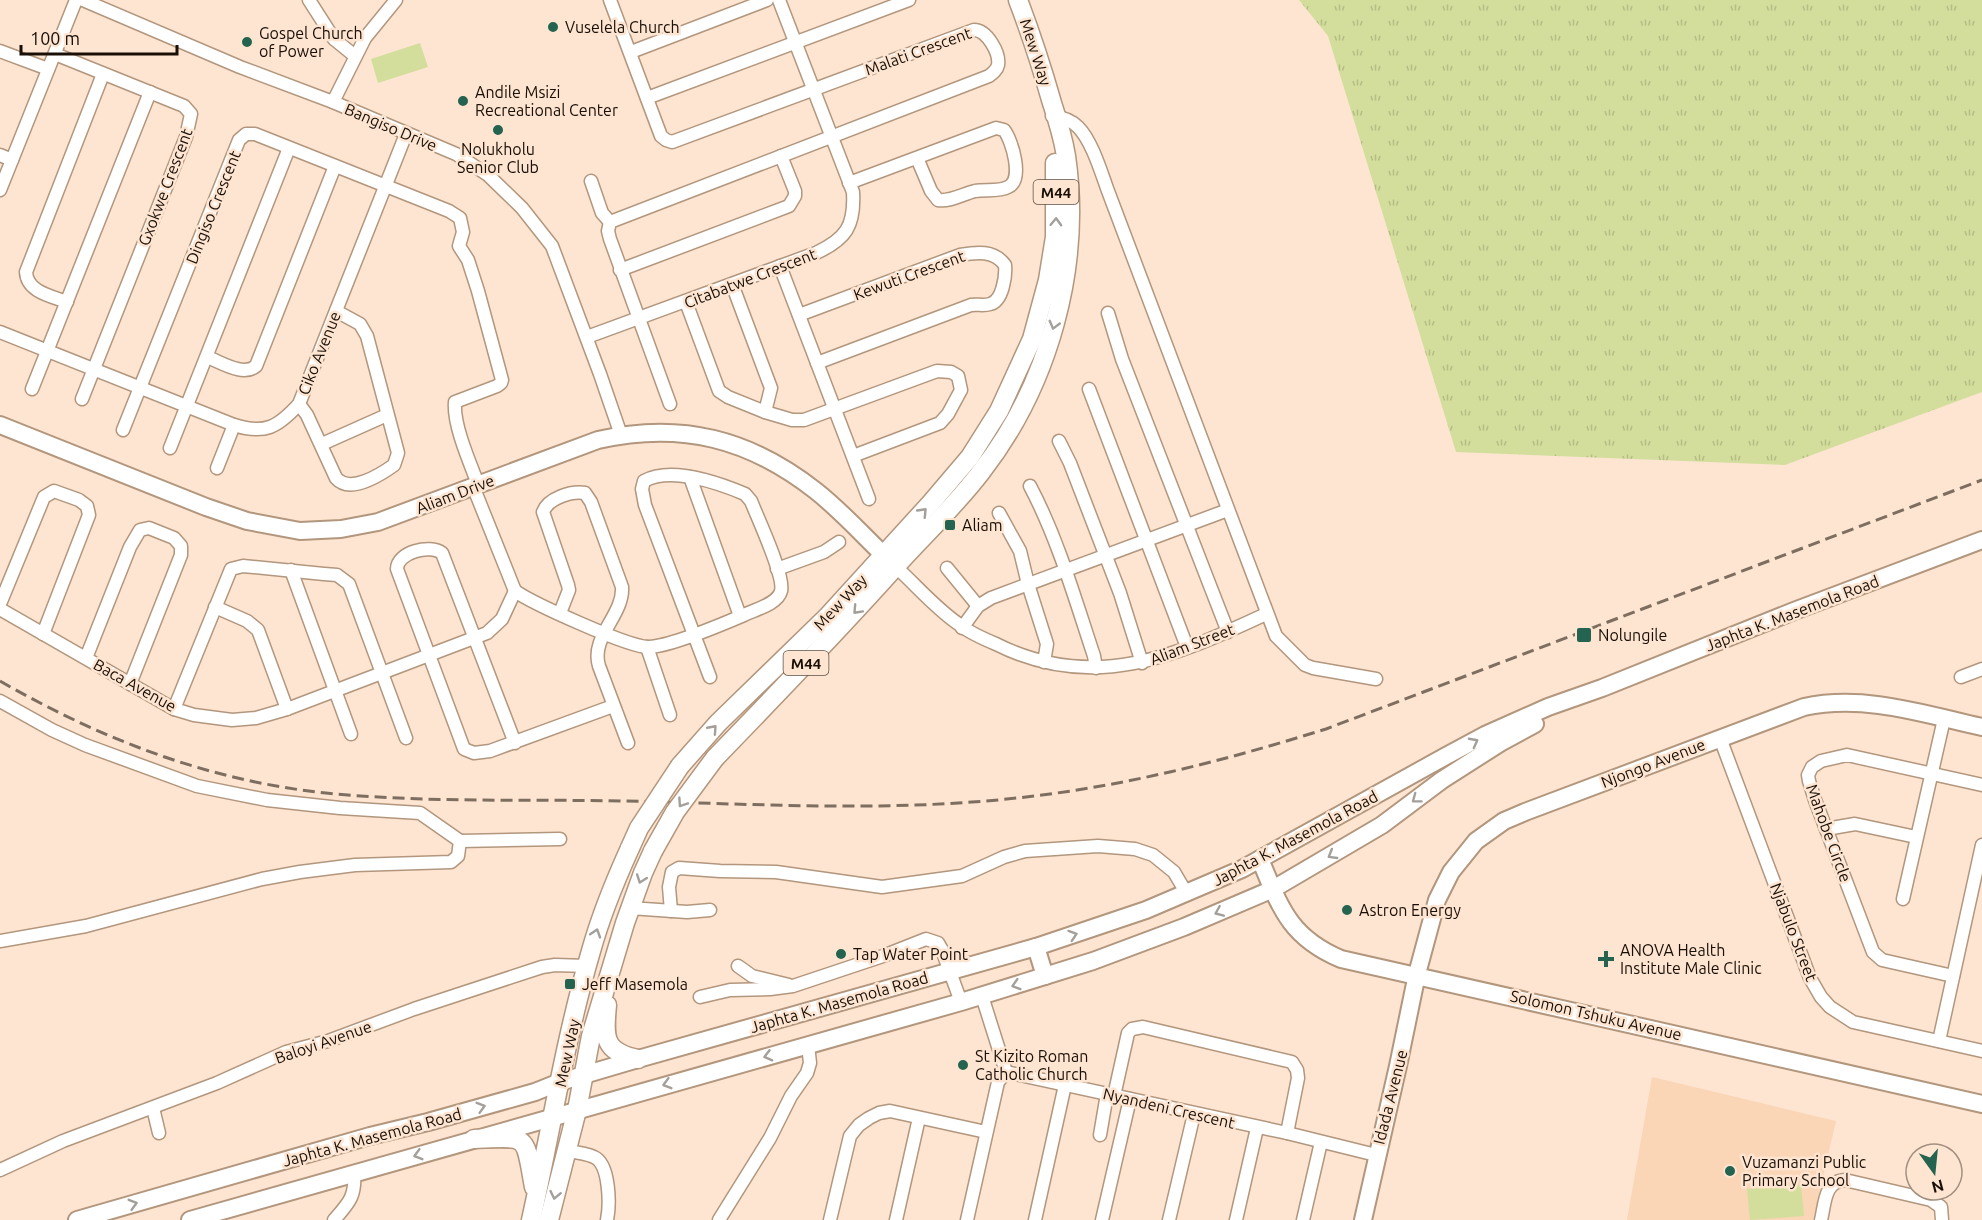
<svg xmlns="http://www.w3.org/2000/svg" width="1982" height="1220" font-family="Ubuntu,sans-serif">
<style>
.built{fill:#fad5b6}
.grass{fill:url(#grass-tufts)}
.garden{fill:#d3de9c}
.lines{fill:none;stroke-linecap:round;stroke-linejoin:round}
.street-casing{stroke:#b2967d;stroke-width:15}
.secondary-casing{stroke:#b2967d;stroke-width:20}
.primary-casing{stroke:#b2967d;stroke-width:21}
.street{stroke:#fff;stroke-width:12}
.secondary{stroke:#fff;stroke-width:16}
.primary{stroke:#fff;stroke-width:18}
.rail{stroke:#7e6e60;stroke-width:3;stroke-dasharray:12 6;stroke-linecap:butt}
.primary-bridge-casing{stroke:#b2967d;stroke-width:21;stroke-linecap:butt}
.primary-bridge{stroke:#fff;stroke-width:18}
.oneway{stroke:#a39f9b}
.poi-dot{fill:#246350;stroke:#fee5d1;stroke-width:2}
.labels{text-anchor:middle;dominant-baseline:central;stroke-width:5;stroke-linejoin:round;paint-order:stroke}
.shield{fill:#fee5d1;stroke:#5e4f43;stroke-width:1.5}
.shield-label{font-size:15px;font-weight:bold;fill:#190f06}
.poi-label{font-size:16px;fill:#190f06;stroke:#fee5d1;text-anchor:start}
.street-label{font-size:16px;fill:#190f06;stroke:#fee5d1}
</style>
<defs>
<pattern id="grass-tufts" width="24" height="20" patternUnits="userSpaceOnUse" patternTransform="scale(1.5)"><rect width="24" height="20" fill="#d3de9c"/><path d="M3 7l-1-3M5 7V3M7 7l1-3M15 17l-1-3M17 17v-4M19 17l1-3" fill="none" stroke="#b5bd85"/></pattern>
</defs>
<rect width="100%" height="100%" fill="#fee5d1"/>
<path class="built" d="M1652,1077L1836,1121L1813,1220H1627Z"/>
<path class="grass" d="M1299,0H1982V392L1785,465L1456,452L1328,36Z"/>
<g class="garden">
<path d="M420,43L428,67L378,83L371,59Z"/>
<path d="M1801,1184L1804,1216L1750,1220L1747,1189Z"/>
</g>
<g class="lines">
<g class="street-casing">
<g id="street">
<path d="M83,0L240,67L333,102L456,154L488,175L522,208L552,246L600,374L621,435"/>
<path d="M309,0L334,39L355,56"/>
<path d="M610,0L661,136L666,140L672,142L974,30C987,30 1000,53 998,65C997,70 993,73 989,76L610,222L608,231L610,239L670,404"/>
<path d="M0,51L48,69"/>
<path d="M631,52L767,0"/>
<path d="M55,54L184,106L191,114L186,137L82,399"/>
<path d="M647,98L909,0"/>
<path d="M333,102L365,38L396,0"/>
<path d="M1052,116C1061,117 1071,120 1078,127C1092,141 1101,172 1108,191L1276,636L1305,665L1313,668L1376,679"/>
<path d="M0,155L12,160"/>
<path d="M591,181L602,213L610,222"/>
<path d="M849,183L996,128L1004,130C1012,140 1024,180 1008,187C999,192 985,189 975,191C963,194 950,202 938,200L931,191L917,158"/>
<path d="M0,190L76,0"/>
<path d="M780,266L869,499"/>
<path d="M620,270L789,206L795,196V191L781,156"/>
<path d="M732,284L771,388L765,412"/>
<path d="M67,302C51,296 27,292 26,272L103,74"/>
<path d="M686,302L719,391L728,397L765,412L792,420H804L937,371L951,372L958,376L961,390L948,414L940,423L853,456"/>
<path d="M1108,313L1122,359L1228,632"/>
<path d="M799,315L960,255C977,252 994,250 1005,265C1006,275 1003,301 990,304C984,306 977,304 971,305L817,363"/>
<path d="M0,332L234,425C265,435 278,427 299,404L406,134"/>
<path d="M587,337L816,253C846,239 855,226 853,192L779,0"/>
<path d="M207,357C221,362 243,377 256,366L335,166"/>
<path d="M32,389L150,92"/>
<path d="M1089,389L1187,647"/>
<path d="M299,404L307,415L336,478C350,494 380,475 394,465L398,453L367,336L360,324L336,311"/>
<path d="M123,430L239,140L246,134H255L449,211L460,218L463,232L459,246L468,260L478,291L502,380L501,383L497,386L455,402C453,425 470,463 478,484"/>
<path d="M1059,441L1070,463L1120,593L1142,663"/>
<path d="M322,444L387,415"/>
<path d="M170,448L289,148"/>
<path d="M217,468L234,425"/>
<path d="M690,477L740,616"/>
<path d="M473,486L515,591"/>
<path d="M1030,486C1058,539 1075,599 1094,656L1096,668"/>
<path d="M999,513L1020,551L1028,584L1047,644L1044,662"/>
<path d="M896,567C917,586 936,609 960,625C970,633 984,639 996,644C1093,693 1176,656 1266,614"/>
<path d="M947,568L978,606"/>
<path d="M777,569L824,552L839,542"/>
<path d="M291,570L351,734"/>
<path d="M515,591C532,603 630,648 649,647C670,646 723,624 744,615C754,610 778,604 781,591C785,576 758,519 751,501L745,494C719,483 671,466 644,481L642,489L645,505L710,677"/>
<path d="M0,604L44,497L54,491L79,500L87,506L89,515L43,634"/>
<path d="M215,607L247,621L258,630L287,709"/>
<path d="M0,609L174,709L194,715L232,720L256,718L287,709L487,633L502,619L515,591"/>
<path d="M560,613L569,590L568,585L543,512C548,498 571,491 585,493L591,502L622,587C624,615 590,637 599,666L628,743"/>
<path d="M962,628L978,606L991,598L1228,510"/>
<path d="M647,647L670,715"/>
<path d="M86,658L130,547L140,530L149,528L174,538L181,546V555L130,684"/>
<path d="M1961,677L1982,669"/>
<path d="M0,701L52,730L85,745L197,786L267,800L340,808L420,813L460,841"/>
<path d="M174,709L231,569L243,566L324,574L337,575L349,584L406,738"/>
<path d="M1720,738L1810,978L1821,997L1830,1007L1853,1022L1982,1051"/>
<path d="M515,743L442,553C430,544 397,552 397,569L464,749L474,753L490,751L613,706"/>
<path d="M1826,829L1855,824L1916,837"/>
<path d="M1903,899L1944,719"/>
<path d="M630,908L687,912L710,910"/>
<path d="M671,911L669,887L672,872L679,868L720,871L776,872L882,887L962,876L1004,857L1025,851L1098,846L1135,849L1153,855L1174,872L1187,894"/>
<path d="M0,941L86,926L262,879L300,872L355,865L451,862L458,856L460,841L560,839"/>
<path d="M738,966L752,976L789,985"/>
<path d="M1953,976L1882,960L1873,952L1815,800L1809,781L1808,775L1812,767L1821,761L1847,755L1982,785"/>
<path d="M982,996L1006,1072"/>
<path d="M700,997L730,990L770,989L793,986L883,956L926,939L938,943L942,950L961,1002"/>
<path d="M1939,1041L1982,845"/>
<path d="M1006,1072L1287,1133L1376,1155"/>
<path d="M1114,1096L1128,1033L1132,1029L1143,1027L1292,1062L1297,1070L1298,1078L1287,1133"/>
<path d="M153,1108L159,1133"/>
<path d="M1100,1135L1107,1094"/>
<path d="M566,1151C575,1152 586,1153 594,1157C610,1164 610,1205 607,1220"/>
<path d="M0,1170L63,1141L217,1083L286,1052L328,1041L414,1009L542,967L555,965L587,966"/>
<path d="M334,1220C349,1203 356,1196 354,1173"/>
<path d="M719,1220L770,1138L791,1096L807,1073L810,1063L808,1045"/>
<path d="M830,1220L850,1136L859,1125L869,1118L879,1113L890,1111L986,1132"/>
<path d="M896,1220L919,1118"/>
<path d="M967,1220L998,1082L1006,1072"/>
<path d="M1035,1220L1065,1085"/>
<path d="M1102,1220L1130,1099"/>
<path d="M1169,1220L1194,1114"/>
<path d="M1236,1220L1257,1128"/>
<path d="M1303,1220L1321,1142"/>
<path d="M1821,1220C1825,1204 1824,1181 1845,1180L1931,1200L1941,1207L1942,1220"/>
</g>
</g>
<g class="secondary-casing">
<g id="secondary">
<path d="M0,425L206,507L247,521L300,531L341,529L378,522L598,440C681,421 750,439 816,491C844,513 867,540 893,564"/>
<path d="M1260,859C1280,907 1289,937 1341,959L1982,1104"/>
<path d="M1036,947L1045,976"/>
<path d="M77,1220L370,1136L428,1122L535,1092L560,1082L638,1059L1036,947L1146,910L1242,869L1446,756L1485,735L1548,707L1602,688L1794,611L1982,540"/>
<path d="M190,1220L961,1002L1093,961L1184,927L1273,889L1382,825L1442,780L1500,743L1535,724"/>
<path d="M1363,1220L1398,1066L1417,974L1437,900L1451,872L1476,841L1504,821L1525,812L1804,707C1864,694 1924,714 1982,727"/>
</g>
</g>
<g class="primary-casing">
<g id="primary">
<path d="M715,758C776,695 837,632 896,566C924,535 955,506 981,472C1049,385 1082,266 1066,156C1063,138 1058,121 1052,103C1042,68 1031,34 1018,0"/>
<path d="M680,766L718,723L827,617L930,504L970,457L999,411L1032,339L1048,280L1055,237V163"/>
<path d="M607,1005C604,1037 603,1052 638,1059"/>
<path d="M474,1139C530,1137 524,1133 534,1187"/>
<path d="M531,1220C551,1131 565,1039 591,951C601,915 615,881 630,848"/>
<path d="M549,1220L577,1110L591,1036L625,923L643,873L653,851"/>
</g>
</g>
<use href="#street" class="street"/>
<use href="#secondary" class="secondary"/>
<use href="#primary" class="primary"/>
<path class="rail" d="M0,681C101,739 209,781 326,793C425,803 526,799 626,801C762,804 899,813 1034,796C1134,784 1230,759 1326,729L1982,480"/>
<g class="primary-bridge-casing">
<g id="primary-bridge">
<path d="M630,848L639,828L680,766"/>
<path d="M653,851L675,812L715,758"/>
</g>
</g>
<use href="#primary-bridge" class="primary-bridge"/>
</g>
<defs><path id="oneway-chevron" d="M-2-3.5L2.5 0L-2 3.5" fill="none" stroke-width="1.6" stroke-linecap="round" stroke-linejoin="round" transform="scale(1.5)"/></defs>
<g class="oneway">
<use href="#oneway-chevron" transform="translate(1056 222) rotate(-88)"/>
<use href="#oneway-chevron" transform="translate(1054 325) rotate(105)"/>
<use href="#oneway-chevron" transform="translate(923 512) rotate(-46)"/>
<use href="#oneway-chevron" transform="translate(857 610) rotate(133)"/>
<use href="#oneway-chevron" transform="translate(713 729) rotate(-48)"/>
<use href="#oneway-chevron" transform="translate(1474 742) rotate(-28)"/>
<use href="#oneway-chevron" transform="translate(1416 799) rotate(143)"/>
<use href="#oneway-chevron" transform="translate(682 803) rotate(124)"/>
<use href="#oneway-chevron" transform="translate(1332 855) rotate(149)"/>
<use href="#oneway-chevron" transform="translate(641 879) rotate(110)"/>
<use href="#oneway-chevron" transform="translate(1219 912) rotate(157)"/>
<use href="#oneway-chevron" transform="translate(596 933) rotate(-72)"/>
<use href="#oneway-chevron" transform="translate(1073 935) rotate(-18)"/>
<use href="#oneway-chevron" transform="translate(1016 985) rotate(163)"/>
<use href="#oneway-chevron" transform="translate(768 1056) rotate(165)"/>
<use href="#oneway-chevron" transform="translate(667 1084) rotate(164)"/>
<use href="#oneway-chevron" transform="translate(481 1107) rotate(-16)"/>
<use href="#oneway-chevron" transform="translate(418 1155) rotate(164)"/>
<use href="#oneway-chevron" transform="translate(555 1195) rotate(102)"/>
<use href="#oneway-chevron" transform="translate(133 1204) rotate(-16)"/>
</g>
<g class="poi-dot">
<circle cx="553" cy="27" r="6"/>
<circle cx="247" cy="42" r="6"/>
<circle cx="463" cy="101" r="6"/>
<circle cx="498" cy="130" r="6"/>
<rect x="944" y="519" width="12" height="12" rx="3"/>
<rect x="1576" y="627" width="16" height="16" rx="3"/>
<circle cx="1347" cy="910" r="6"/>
<circle cx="841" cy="954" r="6"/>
<path d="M1603 950h6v6h6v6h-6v6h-6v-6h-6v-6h6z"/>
<rect x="564" y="978" width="12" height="12" rx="3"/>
<circle cx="963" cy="1065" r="6"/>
<circle cx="1730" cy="1171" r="6"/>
</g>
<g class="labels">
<g class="shield">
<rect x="1033.5" y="180" width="45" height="24" rx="4.5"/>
<rect x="783.5" y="651" width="45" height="24" rx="4.5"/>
</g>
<g class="shield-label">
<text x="1056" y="192">M44</text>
<text x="806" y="663">M44</text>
</g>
<g class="poi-label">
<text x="565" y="27">Vuselela Church</text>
<text x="259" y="33">Gospel Church<tspan x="259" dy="18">of Power</tspan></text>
<text x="475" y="92">Andile Msizi<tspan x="475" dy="18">Recreational Center</tspan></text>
<text x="498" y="149" text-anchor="middle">Nolukholu<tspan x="498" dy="18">Senior Club</tspan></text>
<text x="962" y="525">Aliam</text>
<text x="1598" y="635">Nolungile</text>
<text x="1359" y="910">Astron Energy</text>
<text x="1620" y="950">ANOVA Health<tspan x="1620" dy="18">Institute Male Clinic</tspan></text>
<text x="853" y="954">Tap Water Point</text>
<text x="582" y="984">Jeff Masemola</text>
<text x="975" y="1056">St Kizito Roman<tspan x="975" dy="18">Catholic Church</tspan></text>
<text x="1742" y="1162">Vuzamanzi Public<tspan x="1742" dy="18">Primary School</tspan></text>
</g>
<g class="street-label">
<text transform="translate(918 51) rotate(-20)">Malati Crescent</text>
<text transform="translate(1036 52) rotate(72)">Mew Way</text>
<text transform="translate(391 127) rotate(23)">Bangiso Drive</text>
<text transform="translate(165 187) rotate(-69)">Gxokwe Crescent</text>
<text transform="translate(213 207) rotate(-68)">Dingiso Crescent</text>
<text transform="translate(909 275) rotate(-20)">Kewuti Crescent</text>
<text transform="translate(750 278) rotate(-21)">Citabatwe Crescent</text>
<text transform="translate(319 353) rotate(-68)">Ciko Avenue</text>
<text transform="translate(455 494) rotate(-21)">Aliam Drive</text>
<text transform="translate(840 602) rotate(-47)">Mew Way</text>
<text transform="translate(1792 613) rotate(-21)">Japhta K. Masemola Road</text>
<text transform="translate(1192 644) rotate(-21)">Aliam Street</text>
<text transform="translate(135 685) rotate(29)">Baca Avenue</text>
<text transform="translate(1653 763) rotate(-21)">Njongo Avenue</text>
<text transform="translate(1829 833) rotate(70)">Mahobe Circle</text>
<text transform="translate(1295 838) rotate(-28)">Japhta K. Masemola Road</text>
<text transform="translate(1794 932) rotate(69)">Njabulo Street</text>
<text transform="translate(839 1002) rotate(-16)">Japhta K. Masemola Road</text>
<text transform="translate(1596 1015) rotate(13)">Solomon Tshuku Avenue</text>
<text transform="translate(323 1042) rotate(-19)">Baloyi Avenue</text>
<text transform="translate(567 1053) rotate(-78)">Mew Way</text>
<text transform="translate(1390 1097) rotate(-76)">Idada Avenue</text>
<text transform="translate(1169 1108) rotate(13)">Nyandeni Crescent</text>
<text transform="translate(372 1137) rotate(-15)">Japhta K. Masemola Road</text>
</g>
</g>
<g transform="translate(1934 1172) rotate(165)"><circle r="28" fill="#fee5d1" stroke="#a28f80" stroke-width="1.5"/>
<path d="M0-4.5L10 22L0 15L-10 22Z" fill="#246350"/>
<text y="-9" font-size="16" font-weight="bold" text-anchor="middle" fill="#190f06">N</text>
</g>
<path d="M21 45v9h156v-9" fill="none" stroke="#190f06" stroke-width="3"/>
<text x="30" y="45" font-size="18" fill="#190f06" stroke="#fee5d1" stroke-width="4.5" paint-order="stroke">100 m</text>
</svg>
